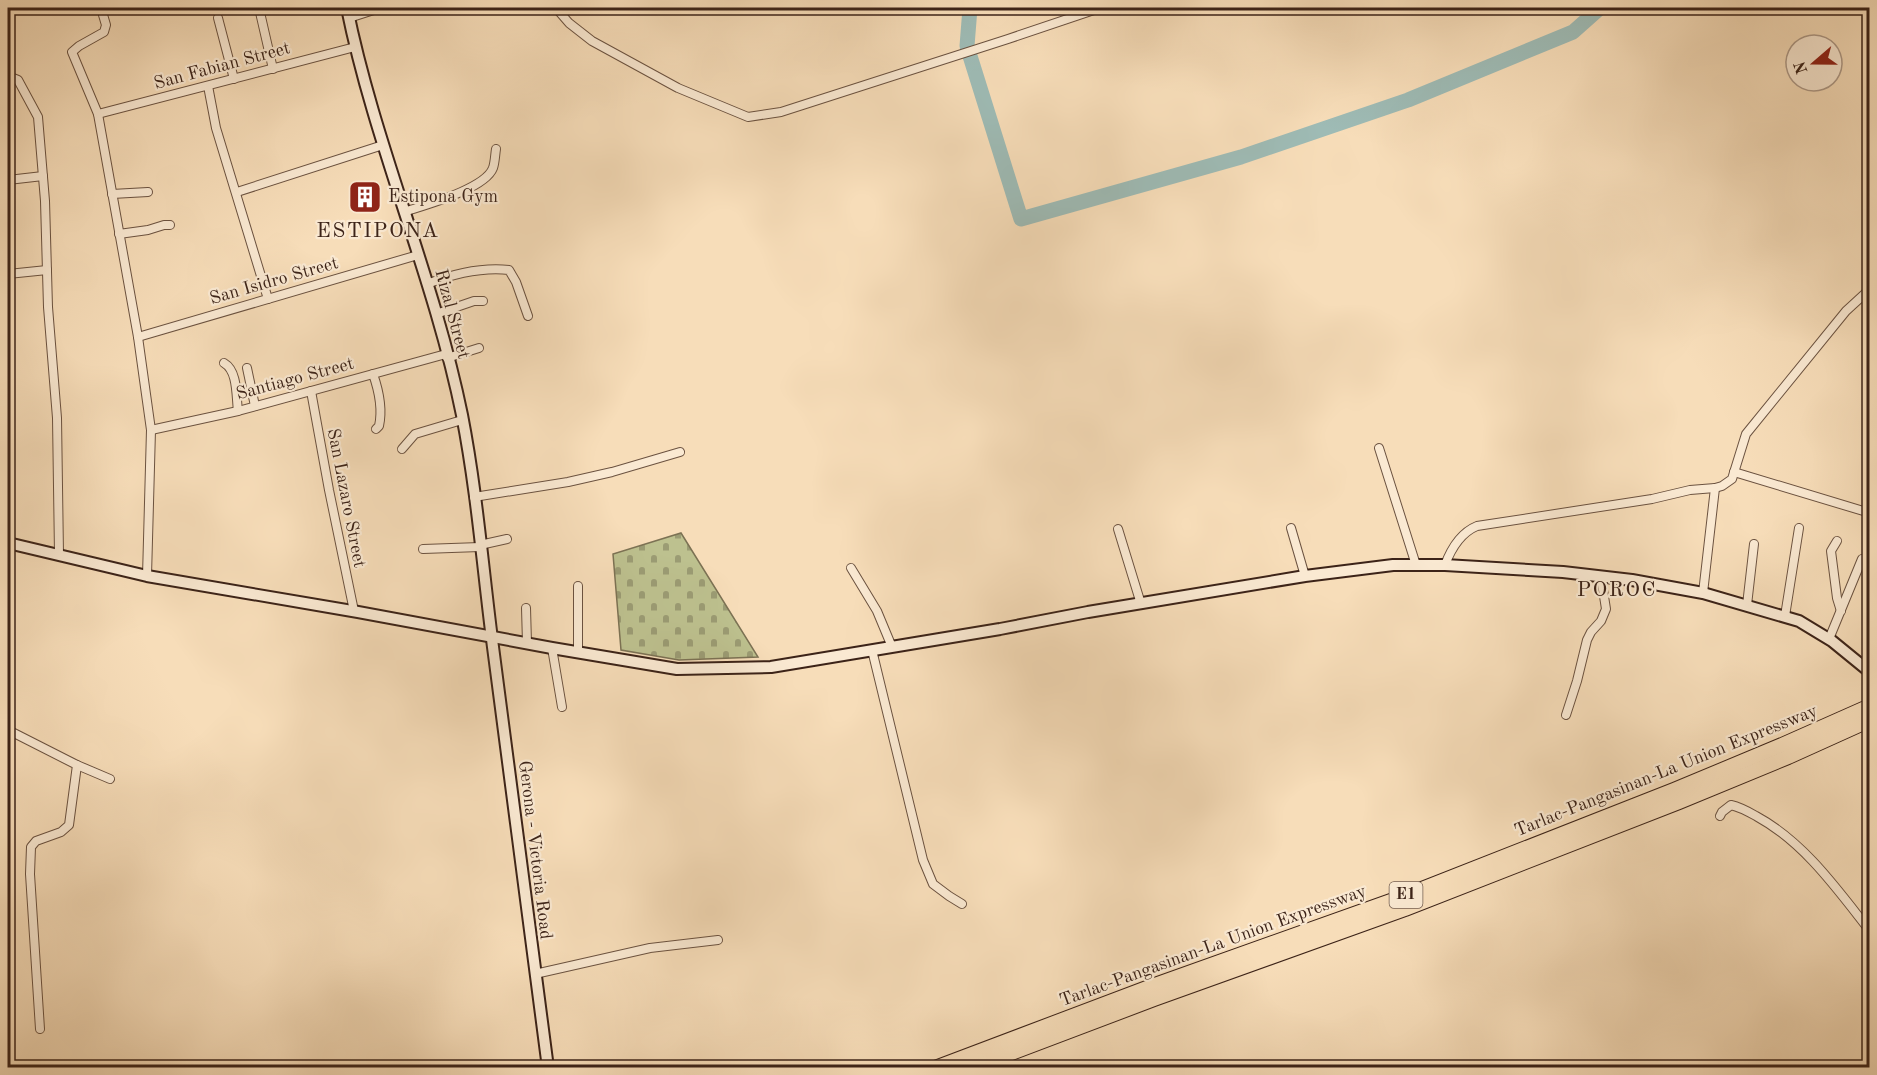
<svg xmlns="http://www.w3.org/2000/svg" width="1877" height="1075" font-family="'Old Standard TT',serif">
<style>
.cemetery{fill:url(#cemetery-stones);stroke:#7c7254;stroke-width:1.5}
.lines{fill:none;stroke-linecap:round;stroke-linejoin:round}
.river{stroke:#9ebbb5;stroke-width:15}
.street-casing{stroke:#6b5240;stroke-width:10}
.secondary-casing{stroke:#3c2318;stroke-width:14}
.highway-casing{stroke:#3c2318;stroke-width:16}
.street{stroke:#fae9d2;stroke-width:8}
.secondary{stroke:#fae9d2;stroke-width:10}
.highway{stroke:#f7ddb9;stroke-width:14}
.labels{text-anchor:middle;dominant-baseline:central;stroke-width:4.5;stroke-linejoin:round;paint-order:stroke}
.shield{fill:#fae9d2;stroke:#755e50;stroke-width:1.5}
.shield-label{font-size:16px;font-weight:bold;fill:#3c2318}
.street-label{font-size:18px;fill:#3c2318;stroke:#fae9d2}
.poi-label{font-size:18px;fill:#3c2318;stroke:#fae9d2;text-anchor:start}
.quarter-label{font-size:21px;letter-spacing:1.5px;fill:#3c2318;stroke:#fae9d2}
</style>
<defs>
<pattern id="cemetery-stones" width="16" height="16" patternUnits="userSpaceOnUse" patternTransform="scale(1.5)"><rect width="16" height="16" fill="#bdc18f"/><path d="M2 7V4a2 2 0 0 1 4 0v3zM10 15v-3a2 2 0 0 1 4 0v3z" fill="#9b9c74"/></pattern>
</defs>
<rect width="100%" height="100%" fill="#f7ddb9"/>
<filter id="stains"><feTurbulence type="fractalNoise" baseFrequency=".00333" numOctaves="4"/><feColorMatrix values="0 0 0 0 .2 0 0 0 0 .09 0 0 0 0 .02 0 0 0 .5 -.17"/></filter>
<radialGradient id="worn" r=".72"><stop offset=".6" stop-color="#630" stop-opacity="0"/><stop offset="1" stop-color="#630" stop-opacity=".3"/></radialGradient>
<path class="cemetery" d="M681,533L758,657L679,660L621,650L613,554Z"/>
<g class="lines">
<g class="river">
<path d="M967,46L970,8"/>
<path d="M970,56L1021,219L1241,157L1408,100L1573,32L1600,8"/>
</g>
<g class="street-casing">
<g id="street">
<path d="M101,8L106,25L104,32L79,46L72,52L98,114L138,337L151,430L147,576"/>
<path d="M259,8L273,69"/>
<path d="M556,8L569,23L592,41L678,88L748,117L781,112L1008,39L1100,8"/>
<path d="M218,18L234,79"/>
<path d="M349,18L380,8"/>
<path d="M8,76L18,80L38,117L45,201L48,307L57,418L59,554"/>
<path d="M208,86L216,128L268,299"/>
<path d="M98,114L355,47"/>
<path d="M8,180L43,176"/>
<path d="M237,192L383,145"/>
<path d="M112,194L148,192"/>
<path d="M404,212C425,205 485,189 493,168C495,162 495,155 496,149"/>
<path d="M119,234L148,230L164,225H170"/>
<path d="M8,274L47,270"/>
<path d="M427,284C453,274 482,267 509,270L516,282L528,316"/>
<path d="M436,314L474,301H483"/>
<path d="M138,337L418,255"/>
<path d="M447,358L479,348"/>
<path d="M224,363C238,371 236,396 238,411"/>
<path d="M247,368L255,406"/>
<path d="M373,374C379,391 383,408 379,426L376,429"/>
<path d="M311,391L329,490L354,611"/>
<path d="M151,430L238,411L446,354"/>
<path d="M1379,448L1416,565"/>
<path d="M402,449L415,434L462,420"/>
<path d="M1734,472L1870,513"/>
<path d="M474,497L568,482L612,472L680,452"/>
<path d="M1291,528L1305,576"/>
<path d="M1118,529L1141,604"/>
<path d="M1837,541L1831,551L1837,598L1841,611"/>
<path d="M480,545L507,539"/>
<path d="M423,549L480,547"/>
<path d="M1445,565C1451,549 1460,533 1477,526L1652,499L1690,490L1715,488L1722,486L1732,479L1746,434L1846,311L1870,289"/>
<path d="M851,568L877,611L892,647"/>
<path d="M578,586V652"/>
<path d="M1703,593L1715,488"/>
<path d="M1747,605L1754,544"/>
<path d="M526,608L527,643"/>
<path d="M1785,616L1799,528"/>
<path d="M1829,639L1862,559"/>
<path d="M552,648L562,707"/>
<path d="M872,650L923,860L933,884L949,896L962,904"/>
<path d="M1566,715L1577,681L1587,640L1591,632L1601,621L1606,609L1601,577"/>
<path d="M8,730L77,765L69,825L61,832L36,841L31,847L30,874L40,1029"/>
<path d="M77,765L110,779"/>
<path d="M1720,816L1722,812L1731,805C1740,807 1749,812 1756,816C1804,842 1837,889 1870,931"/>
<path d="M535,974L650,948L718,940"/>
</g>
</g>
<g class="secondary-casing">
<g id="secondary">
<path d="M347,8C375,146 434,277 462,415C477,492 483,570 493,647C511,787 529,927 548,1068"/>
<path d="M8,543L147,576L358,612L552,648L677,669L771,667L1000,629L1088,612L1305,576L1393,565H1445L1563,572L1632,580L1703,593L1799,621L1832,641L1870,672"/>
</g>
</g>
<g class="highway-casing">
<g id="highway">
<path d="M935,1068L1152,986L1399,898L1674,790L1782,745L1870,706"/>
<path d="M972,1068L1154,999L1405,909L1679,802L1788,757L1870,720"/>
</g>
</g>
<use href="#street" class="street"/>
<use href="#secondary" class="secondary"/>
<use href="#highway" class="highway"/>
</g>
<defs>
<g id="building-square" transform="scale(1.725)"><rect x="-9" y="-9" width="18" height="18" rx="4" fill="#8f2418" stroke="#fae9d2"/><path d="M-4-6H4V6H1V3H-1V6H-4ZM-2.5-4.3h1.7v1.8h-1.7ZM.8-4.3h1.7v1.8H.8ZM-2.5-1h1.7V.8h-1.7ZM.8-1h1.7V.8H.8Z" fill="#fff"/></g>
</defs>
<g fill-rule="evenodd">
<use href="#building-square" x="365" y="197"/>
</g>
<g class="labels">
<rect class="shield" x="1389.5" y="882" width="33" height="26" rx="4.5"/>
<g class="shield-label">
<text x="1406" y="895">E1</text>
</g>
<g class="street-label">
<text transform="translate(222 66) rotate(-15)">San Fabian Street</text>
<text transform="translate(274 281) rotate(-16)">San Isidro Street</text>
<text transform="translate(452 314) rotate(75)">Rizal Street</text>
<text transform="translate(295 379) rotate(-15)">Santiago Street</text>
<text transform="translate(346 498) rotate(79)">San Lazaro Street</text>
<text transform="translate(1666 771) rotate(-22)">Tarlac-Pangasinan-La Union Expressway</text>
<text transform="translate(535 850) rotate(83)">Gerona - Victoria Road</text>
<text transform="translate(1213 946) rotate(-20)">Tarlac-Pangasinan-La Union Expressway</text>
</g>
<g class="poi-label">
<text x="388" y="197">Estipona Gym</text>
</g>
<g class="quarter-label">
<text x="378" y="231">ESTIPONA</text>
<text x="1617" y="590">POROC</text>
</g>
</g>
<rect width="1877" height="1075" fill="none" stroke="#f7ddb9" stroke-width="30"/>
<rect x="9" y="9" width="1859" height="1057" fill="none" stroke="#3c2318" stroke-width="3"/>
<rect x="15" y="15" width="1847" height="1045" fill="none" stroke="#3c2318" stroke-width="1.5"/>
<g transform="translate(1814 63) rotate(250)"><circle r="28" fill="#fae9d2" stroke="#ae9a88" stroke-width="1.5"/>
<path d="M0-4.5L10 22L0 15L-10 22Z" fill="#8f2418"/>
<text y="-9" font-size="16" font-weight="bold" text-anchor="middle" fill="#3c2318">N</text>
</g>
<rect width="100%" height="100%" filter="url(#stains)"/>
<rect width="100%" height="100%" fill="url(#worn)"/>
</svg>
